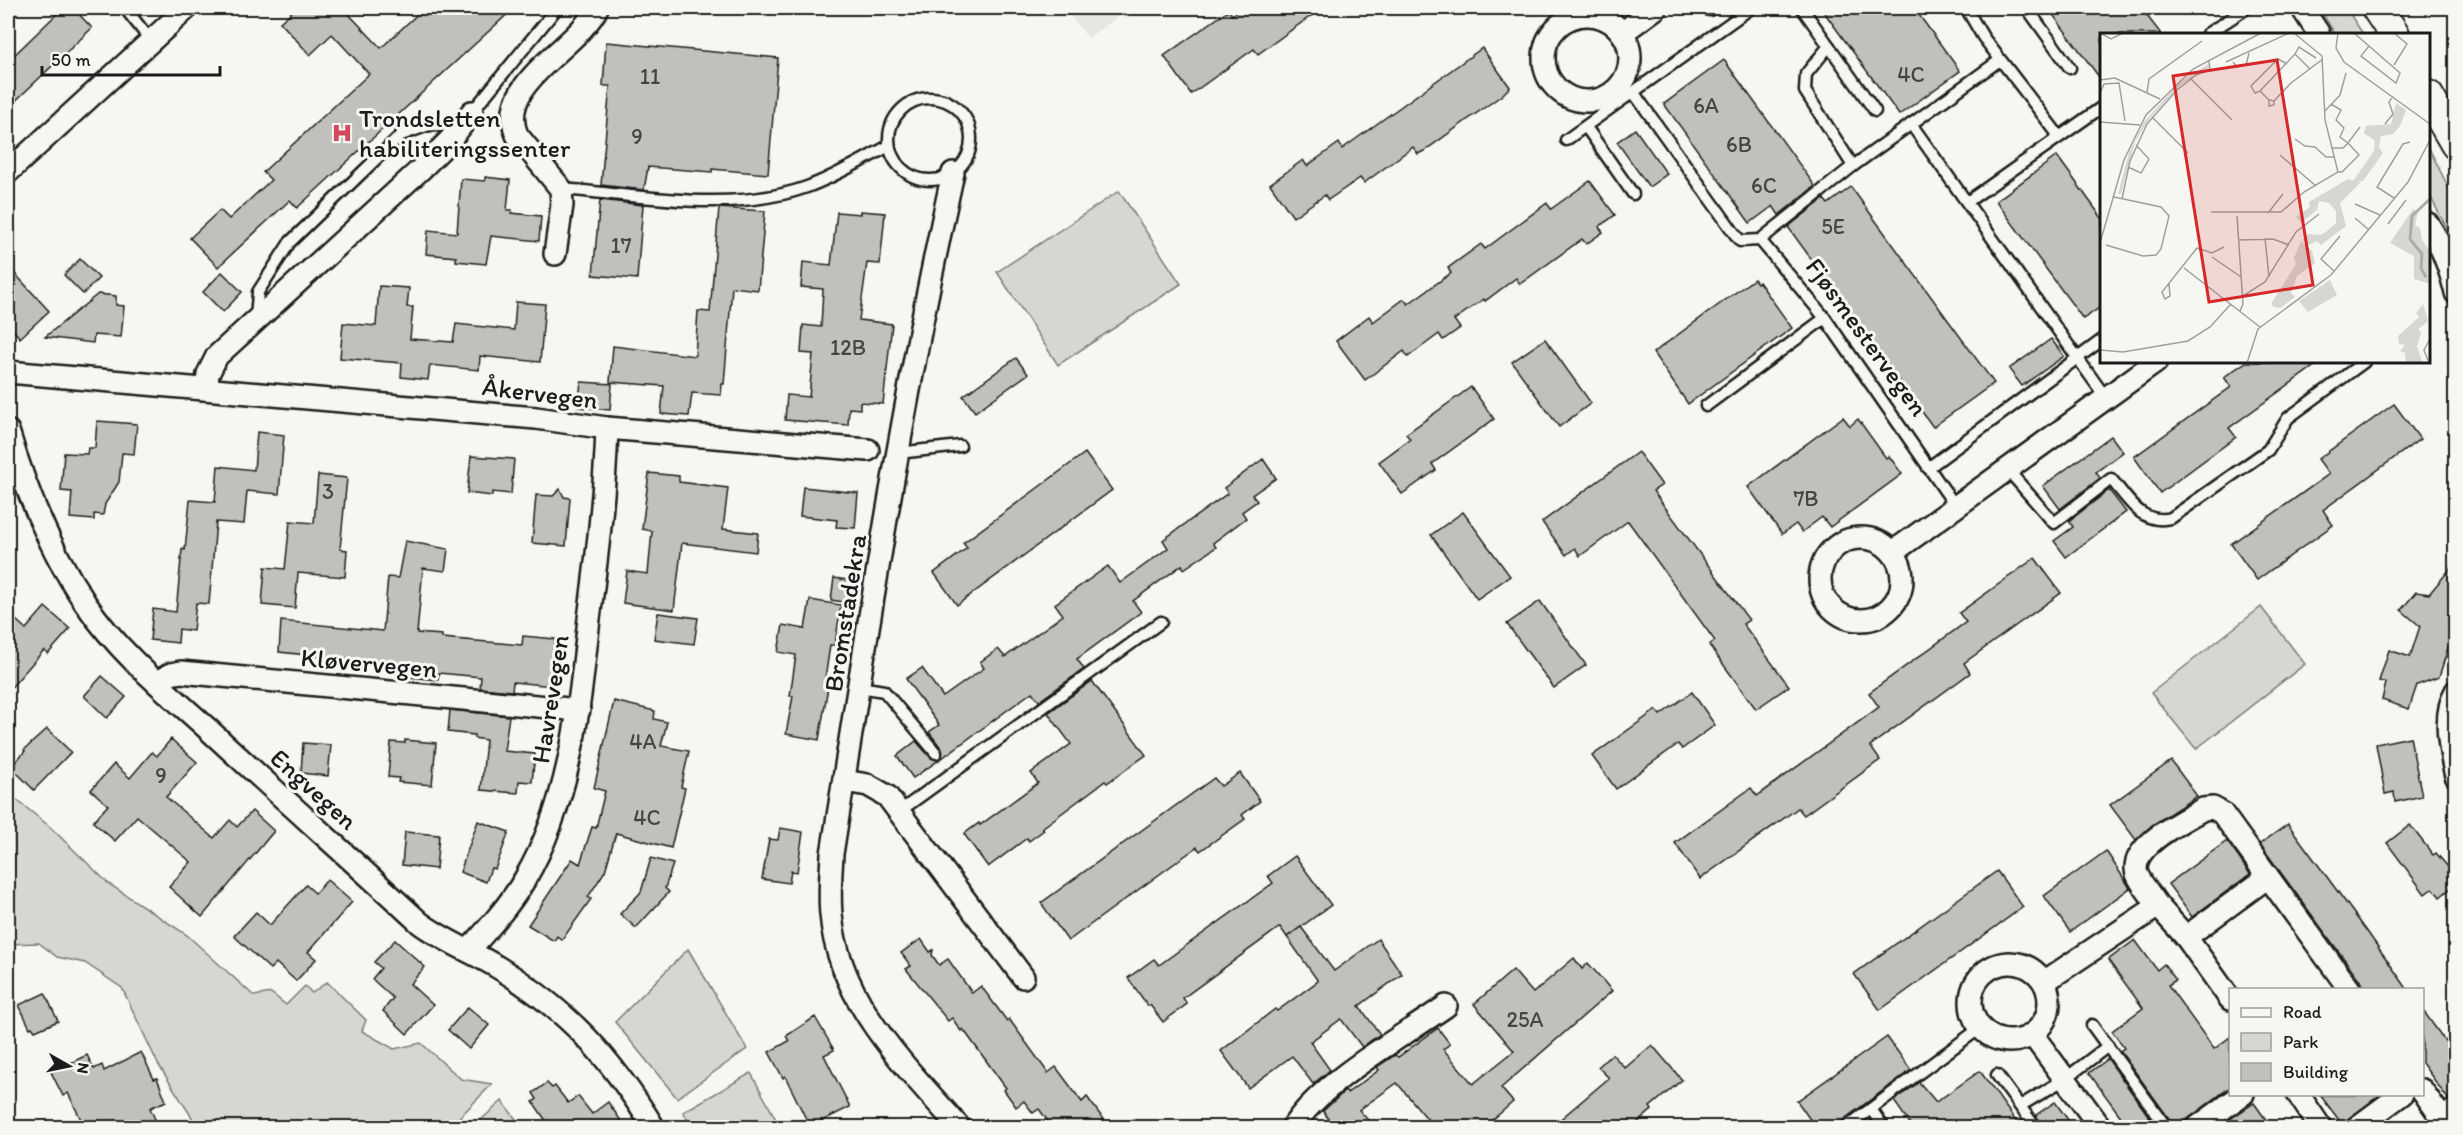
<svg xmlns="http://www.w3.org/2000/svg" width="2463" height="1135" font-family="Itim,sans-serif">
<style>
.built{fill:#e6e6e2}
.green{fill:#d6d6d2;stroke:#797977;stroke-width:1.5}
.building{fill:#c0c0bd;stroke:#1c1c1c;stroke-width:1.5}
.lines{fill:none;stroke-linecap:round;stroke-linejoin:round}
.lane-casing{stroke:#1c1c1c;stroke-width:15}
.street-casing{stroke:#1c1c1c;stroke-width:26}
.secondary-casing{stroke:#1c1c1c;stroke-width:34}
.lane{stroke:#f6f6f2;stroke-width:10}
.street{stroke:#f6f6f2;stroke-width:21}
.secondary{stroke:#f6f6f2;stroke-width:30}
.labels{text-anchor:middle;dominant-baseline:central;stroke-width:6;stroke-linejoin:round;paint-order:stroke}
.number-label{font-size:22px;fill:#454544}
.poi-label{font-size:26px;fill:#1c1c1c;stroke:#f6f6f2;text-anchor:start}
.street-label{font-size:26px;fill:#1c1c1c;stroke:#f6f6f2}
.inset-river{fill:none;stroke:#acaca9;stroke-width:3}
.inset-road{fill:none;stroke:#9f9f9c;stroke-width:1.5}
.view{fill:#d62828;fill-opacity:0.15;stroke:#d62828;stroke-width:3}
.inset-edge{fill:none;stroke:#1c1c1c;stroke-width:3}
</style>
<rect width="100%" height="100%" fill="#f6f6f2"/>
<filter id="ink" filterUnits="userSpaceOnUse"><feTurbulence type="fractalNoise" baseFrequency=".0167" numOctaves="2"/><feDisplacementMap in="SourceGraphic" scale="12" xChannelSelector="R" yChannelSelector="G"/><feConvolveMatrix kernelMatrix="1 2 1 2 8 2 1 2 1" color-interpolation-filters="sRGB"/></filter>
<g filter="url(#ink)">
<path class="built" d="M1064,8H1130L1088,38Z"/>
<g class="green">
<path d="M2319,8H2346L2363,34H2335Z"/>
<path d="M2429,148L2455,201V244L2429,194Z"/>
<path d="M1119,191L1181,284L1058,365L997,272Z"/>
<path d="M2261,607L2305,664L2196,749L2151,693Z"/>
<path d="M8,793L49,826L109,884L187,935L254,996L271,993L286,1005L305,986L312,993L327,982L366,1020L362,1031L394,1049L421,1043L461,1079L492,1084L450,1127H198L158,1064L122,988L85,963L57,957L39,943L8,944Z"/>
<path d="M688,949L747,1049L677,1098L615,1022Z"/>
<path d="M751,1073L780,1127H692L683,1112Z"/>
<path d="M502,1101L522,1127H473Z"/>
</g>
<g class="building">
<path d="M63,8H73L92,28L8,108V61Z"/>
<path d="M296,8H343L381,48L424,8H514L297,208L290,200L218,267L190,238L220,210L229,219L271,180L263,172L369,74L332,34L310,55L280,22Z"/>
<path d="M1242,8H1322L1258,54L1254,49L1191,94L1164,56L1229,10L1232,15Z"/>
<path d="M1821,8H1914L1960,71L1899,115Z"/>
<path d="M2048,8H2141L2161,34H2102V81Z"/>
<path d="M606,42L778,58L768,174L712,169V172L648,167L644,190L601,185L610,86H603Z"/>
<path d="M1482,48L1510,87L1502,95L1424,151L1418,154L1413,147L1364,183L1360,178L1328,200L1325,195L1293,217L1270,184L1303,160L1307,166L1339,143L1342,149Z"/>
<path d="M1724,60L1815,186L1779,215L1773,206L1750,223L1664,104Z"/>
<path d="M1635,129L1667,174L1649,187L1617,142Z"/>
<path d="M2057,156L2102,218V306L2083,319L1996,201Z"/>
<path d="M485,177L510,180L507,210H512L511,213L541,216L539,241L491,236L486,264L456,261V257L426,254L428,230L457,233L461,179L485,181Z"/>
<path d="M1590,181L1615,215L1599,227L1603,232L1586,244L1582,239L1520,284L1516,278L1485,301L1484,299L1454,320L1460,328L1443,340L1439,334L1408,357L1404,351L1365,380L1336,341L1369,316L1373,322L1404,299L1408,304L1451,273L1448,268L1481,244L1485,249L1547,203L1551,209Z"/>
<path d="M1851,187L1994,383L1933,427L1788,227L1824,199L1828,204Z"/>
<path d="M600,200L643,205L637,279L593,275Z"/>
<path d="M719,208L765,211L758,290L732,287L724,384H722L721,395L692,393L689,416L661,414L664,386L610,382L613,346L695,356L698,311L710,312Z"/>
<path d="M860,211L885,213L880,264L867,263L859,320L892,324L883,404L860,402V409L849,408L848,425L785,420L787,395L809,397L813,354L801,353L803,325L821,327L823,289L801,287L803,262L831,265L837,212L860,214Z"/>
<path d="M80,259L99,278L83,294L64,275Z"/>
<path d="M8,266L49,311L20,338L8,324Z"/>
<path d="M222,272L242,292L223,312L203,292Z"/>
<path d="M1754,279L1757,283L1759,282L1792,328L1688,404L1653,353Z"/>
<path d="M379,286L409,288L407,307H413L410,339L453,342L456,324L514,330L516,302L545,304L540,362L480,356L479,370L430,365L428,380L401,377L402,363L340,358L343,323L376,326Z"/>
<path d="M98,294L116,296V305L124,306L121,337L94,335L93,343L45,337Z"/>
<path d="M1545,339L1591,403L1559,427L1512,362Z"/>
<path d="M2051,339L2064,356L2022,386L2009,369Z"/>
<path d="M1016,358L1028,374L975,412L963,396Z"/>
<path d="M2246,362H2320L2229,428L2236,437L2160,493L2134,457L2231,387L2224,377Z"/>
<path d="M581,382L612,384L610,410L578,407Z"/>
<path d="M1471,387L1494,419L1432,464L1436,470L1402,494L1379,462L1410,439L1406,434Z"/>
<path d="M2394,404L2420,439L2323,510L2333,525L2257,580L2231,544L2329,474L2318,459Z"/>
<path d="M1843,417L1850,426L1858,419L1886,458L1889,456L1902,474L1830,527L1822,517L1802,532L1796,524L1782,534L1748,487Z"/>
<path d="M97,421L137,424L134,454L122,453L119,482L105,504L103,515L94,514V520L70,518L72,492L61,491L64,453L87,454L88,448H95Z"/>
<path d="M257,432L284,435L279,494L247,491L244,524L216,522L209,604L196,603L193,631L179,629L178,643L150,640L153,609L176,612L182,549L185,550L190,500L215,502L218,466L254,470Z"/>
<path d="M2111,436L2123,452L2096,472L2100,478L2060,509L2043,486Z"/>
<path d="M1638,452L1662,485L1653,491L1749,620L1743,624L1789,686L1756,709L1709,645L1715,641L1628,521L1580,556L1575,548L1566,555L1542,522Z"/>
<path d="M1085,453L1112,490L957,605L934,573L967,548L963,543Z"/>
<path d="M471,456L514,459L511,494L492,492V496L467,493Z"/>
<path d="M1263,459L1276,478L1252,495L1257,501L1242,512L1246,518L1213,543L1216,547L1184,569L1182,565L1133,601L1141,612L1077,659L1084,669L1039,701L1032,692L942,758V749L929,732L939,725L906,679L922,668L943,697L984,668L980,662L998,649L1005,657L1063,615L1055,604L1108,566L1120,583L1168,548L1163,540L1228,493L1224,488Z"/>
<path d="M649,473L679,476V482L728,488L723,529L758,533L756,552L682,543L674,610L623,603L627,571L648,574L652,531L642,529Z"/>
<path d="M318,475L347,478L340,549L347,550L345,577L298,573L295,608L262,605L265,567L285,569L290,521L314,523Z"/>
<path d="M803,487L858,493L855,528L836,527L837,520L800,516Z"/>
<path d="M560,489L564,497L570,498L566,546L532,543L536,495L553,496Z"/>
<path d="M2109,490L2126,512L2066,557L2054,541L2073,527L2069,521Z"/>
<path d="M1463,512L1510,576L1477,599L1431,535Z"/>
<path d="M405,541L448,549L445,571L423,568L417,633L442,635V638L522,645L523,636L555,639L553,686L513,682L512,691L480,688L481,677L439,673L438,680L409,677L411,666L279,652L281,621L383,631L388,577L398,578Z"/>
<path d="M2035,558L2061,593L1964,663L1970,673L1870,746L1880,760L1804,815L1798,808L1700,879L1675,843L1751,788L1757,796L1879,707L1869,693L1966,622L1959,613Z"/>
<path d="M2456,562V640L2448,648L2439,677L2417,685L2409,709L2382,700L2386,683L2379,681L2389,650L2410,657L2420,626L2401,610L2416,592L2429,594Z"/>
<path d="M834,578L854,581L850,603L831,600Z"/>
<path d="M810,600L841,605L835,645H830L824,686L828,687L819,740L786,734L793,696H790L796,655L778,652L783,625L805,629Z"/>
<path d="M1540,601L1586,665L1554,688L1507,624Z"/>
<path d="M45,607L70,629L48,654L44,650L8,691V613L26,629Z"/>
<path d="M658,613L698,618L694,644L654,639Z"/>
<path d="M102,676L126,697L107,718L84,696Z"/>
<path d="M1092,681L1146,755L1107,783L1105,781L1042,828L1044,830L1029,841L1027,838L988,867L964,834L979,823L980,825L1038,783L1031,773L1071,744L1048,713Z"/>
<path d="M1692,692L1715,725L1682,749L1678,744L1616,789L1592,756L1656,710L1660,715Z"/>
<path d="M614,701L655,711L654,719L667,722L661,746L689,751L681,787L685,788L671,848L616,833L605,871L588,897L591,899L562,940L557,936L554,941L528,925L572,859L580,864L592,827L596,828L605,791L594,788Z"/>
<path d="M450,710L509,716L504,751L535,754L532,782L519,781L518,793L481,790L486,740L474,738V735L448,732Z"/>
<path d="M47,729L71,752L34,790L11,767L25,751L24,750Z"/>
<path d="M2410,737L2422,796L2395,802L2394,792L2385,794L2376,744Z"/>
<path d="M171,739L197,762L166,797L214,838L230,820L237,827L252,811L274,831L202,917L169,887L191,862L137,816L115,841L93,822L108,805L91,790L114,764L130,778L152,752L157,756Z"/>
<path d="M405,740L436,743L432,785L398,782L399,778L388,777L391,742L405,743Z"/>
<path d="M916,741L931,758L939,760L913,778L897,756Z"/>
<path d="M303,743L331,745L328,776L301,773Z"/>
<path d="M2171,761L2197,796L2152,825L2136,840L2110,805Z"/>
<path d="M1240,773L1260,801L1242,815L1245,819L1200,851L1197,847L1068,941L1041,903L1214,778L1221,786Z"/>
<path d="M478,821L509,832L495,869L491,868L486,882L460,872Z"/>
<path d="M2288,824L2366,930L2408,990H2367L2273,862L2260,844Z"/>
<path d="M2410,825L2433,855L2436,853L2456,876V884L2440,897L2433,888L2425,894L2387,843Z"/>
<path d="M780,828L803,832L797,872L791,871L789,883L762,879L769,839L778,840Z"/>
<path d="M405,832L439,835L436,869L402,865Z"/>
<path d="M2227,841L2250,874L2192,917L2168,884Z"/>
<path d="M2106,851L2130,888L2070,932L2044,896Z"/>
<path d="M1295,856L1331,905L1287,937L1280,927L1183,998L1187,1004L1163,1022L1150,1005L1148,1006L1128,978L1154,959L1159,965L1273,883L1268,876Z"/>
<path d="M651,858L673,864L665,888L669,892L636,928L620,914L641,892Z"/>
<path d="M1997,871L2023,907L1880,1010L1854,974Z"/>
<path d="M327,880L352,902L308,952L316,959L296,981L276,963L270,969L234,936L256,912L270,925L306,885L315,893Z"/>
<path d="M1301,927L1334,971L1378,939L1402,974L1359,1006L1380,1034L1362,1047L1341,1019L1310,1042L1330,1070L1313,1084L1292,1056L1248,1088L1221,1051L1275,1009L1277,1011L1318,981L1287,937Z"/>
<path d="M921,939L930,952L933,950L932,955L939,965L948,959L972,993L981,986L1007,1021L1009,1019L1048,1073L1056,1067L1082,1102L1087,1097L1104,1120L1093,1128H1053L1039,1109L1033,1113L1024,1101L1016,1107L1004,1090L1006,1088L963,1029L961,1031L952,1018L948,1021L906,969L911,966L901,953Z"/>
<path d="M395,940L425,967L410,984L433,1005L407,1034L383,1011L393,998L372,979L381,968L374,962Z"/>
<path d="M2135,940L2157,970L2164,964L2176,980L2168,985L2214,1049L2230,1037V1087L2176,1128L2120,1051L2124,1048L2112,1031L2143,1008L2108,960Z"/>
<path d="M1574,958L1582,969L1588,963L1612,991L1501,1088L1513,1102L1483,1128H1435L1397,1083L1359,1110L1375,1128H1335L1323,1111L1345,1091L1347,1093L1379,1070L1377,1067L1395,1055L1398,1057L1438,1028L1450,1044L1443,1049L1473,1084L1514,1051L1474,1004L1513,970L1533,993Z"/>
<path d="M45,993L58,1021L35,1031L32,1027L30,1028L19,1005Z"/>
<path d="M468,1007L489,1025L469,1049L448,1030Z"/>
<path d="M2422,1009L2445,1041L2456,1034V1095L2448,1099L2422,1063Z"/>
<path d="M815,1017L834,1050L824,1055L850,1107L810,1127L785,1076L783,1078L769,1052L789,1041L786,1036Z"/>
<path d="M1887,1037L1911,1070L1832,1128H1816L1797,1101Z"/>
<path d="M1652,1045L1682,1080L1650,1107L1652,1110L1631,1128H1550L1609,1078L1598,1067L1612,1054L1625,1068Z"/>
<path d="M141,1052L154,1079L157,1078L166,1101L150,1108L159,1128H85L68,1093L63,1096L51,1072L87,1055L94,1069L102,1065L104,1071Z"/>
<path d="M2108,1059L2157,1128H2129L2089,1073Z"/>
<path d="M1980,1071L2020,1127L2024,1124L2026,1128H1913L1894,1101L1919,1082L1936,1102Z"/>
<path d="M547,1083L552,1088L555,1086L568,1103L578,1096L592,1114L608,1102L626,1128H551L533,1102L537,1099L533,1093Z"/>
<path d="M2320,1095H2380L2342,1124Z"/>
<path d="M2055,1102L2074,1128H2043L2036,1115Z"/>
<path d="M2254,1103L2272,1128H2220L2226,1122Z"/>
</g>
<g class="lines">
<g class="lane-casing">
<g id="lane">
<path d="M125,8L151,41"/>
<path d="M1802,8L1875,111"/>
<path d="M1966,8L1983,37L2059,136"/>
<path d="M2027,8L2070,68"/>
<path d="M1709,10L1713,8"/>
<path d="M8,11L11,8"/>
<path d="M2207,34L2247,8"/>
<path d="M1634,93L1740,241L1760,240L1853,166L1805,91L1806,74L1829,46"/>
<circle cx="930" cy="139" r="41"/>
<path d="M472,112L557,8"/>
<path d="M1911,124L2106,398"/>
<path d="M1586,127L1633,194"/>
<path d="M1566,140L1751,8"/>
<path d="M1853,166L2000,60"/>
<path d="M561,189C640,195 731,214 807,187C835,177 862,160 889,146"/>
<path d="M1967,202L2102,107"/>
<path d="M1760,240L1825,318L1956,507"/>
<path d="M256,319L258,292L290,242L401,135L429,125L461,126"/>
<path d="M1706,406L1825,318"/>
<path d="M898,453L960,446"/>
<path d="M1928,468L2102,340"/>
<path d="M2007,469L2054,523L2111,479C2129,500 2141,525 2171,518L2268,450L2288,418L2364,362"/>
<path d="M860,687L884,691L936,753"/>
<path d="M900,811L1161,622"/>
<path d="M2092,1025L2167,1128"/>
<path d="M1997,1075L2036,1128"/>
<path d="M2020,1106L2065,1079L2108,1046"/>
<path d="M1871,1109L1884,1128"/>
<path d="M2440,1114L2456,1102"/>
<path d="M1845,1128L1980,1028"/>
</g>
</g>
<g class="street-casing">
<g id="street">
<path d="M2302,8L2319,34"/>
<circle cx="1587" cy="58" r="43"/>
<path d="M1622,33L1656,8"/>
<path d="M8,172L187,8"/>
<path d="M953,173C903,398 868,626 832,854C831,874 829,894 831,914C838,1002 905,1065 960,1128"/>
<path d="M2428,224C2442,246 2450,268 2456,293"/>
<path d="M555,254L562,205L561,189L517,135C495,83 577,49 597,8"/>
<path d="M8,372L536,418L607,428L868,450"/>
<path d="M206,389L208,374L217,356L420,170L450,140L472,112"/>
<path d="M8,431C26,491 51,552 86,604C119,653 166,691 209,730C279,795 350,858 420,923C444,941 473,952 499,968C570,1012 611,1058 654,1128"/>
<circle cx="1861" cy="579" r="41"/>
<path d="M1893,552L2156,362"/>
<path d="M157,683L171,674L181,672L579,710"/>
<path d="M2456,691C2442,715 2450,751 2456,776"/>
<path d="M844,781L868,785L887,796L1023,977"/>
<path d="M2158,906C2152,896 2141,884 2137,874C2128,846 2184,821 2203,809L2213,808L2222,813L2350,990"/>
<path d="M2186,937L2268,877"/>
<path d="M468,951C489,928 509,906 525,879C571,801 579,707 589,619C597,556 605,492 607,428"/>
<circle cx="2010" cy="1002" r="39"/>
<path d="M2044,982L2158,906L2186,937L2230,999"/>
<path d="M2032,1034L2101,1128"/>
<path d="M2422,1090L2449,1128"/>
<path d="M2298,1094L2321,1128"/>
<path d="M1292,1128C1323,1080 1399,1039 1446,1006"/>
<path d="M2196,1128L2243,1094"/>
<path d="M2356,1128L2402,1094"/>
</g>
</g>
<g class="secondary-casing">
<g id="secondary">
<path d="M2377,8L2394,34"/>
<path d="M2428,96L2456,144"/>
</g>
</g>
<use href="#lane" class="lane"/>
<use href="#street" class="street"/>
<use href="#secondary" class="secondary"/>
</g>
</g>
<defs>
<g id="hospital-bare" transform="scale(1.62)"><path d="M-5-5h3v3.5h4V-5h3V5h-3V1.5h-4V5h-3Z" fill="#d1495b" stroke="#f6f6f2" stroke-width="2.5" paint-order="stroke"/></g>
</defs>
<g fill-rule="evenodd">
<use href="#hospital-bare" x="342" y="133"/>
</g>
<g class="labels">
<g class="number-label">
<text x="1911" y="74">4C</text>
<text x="650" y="76">11</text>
<text x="1706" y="105">6A</text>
<text x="637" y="136">9</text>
<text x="1739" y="144">6B</text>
<text x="1764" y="185">6C</text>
<text x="1833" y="226">5E</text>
<text x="621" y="245">17</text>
<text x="848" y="347">12B</text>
<text x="328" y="491">3</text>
<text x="1806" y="498">7B</text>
<text x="643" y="741">4A</text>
<text x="161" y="775">9</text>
<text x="647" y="817">4C</text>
<text x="1525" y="1019">25A</text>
</g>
<g class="poi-label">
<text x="359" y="118">Trondsletten<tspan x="359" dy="30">habiliteringssenter</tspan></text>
</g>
<g class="street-label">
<text transform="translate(1867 337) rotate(54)">Fjøsmestervegen</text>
<text transform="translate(540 393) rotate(7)">Åkervegen</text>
<text transform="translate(845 613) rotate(-81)">Bromstadekra</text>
<text transform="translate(369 663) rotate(5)">Kløvervegen</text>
<text transform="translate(550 699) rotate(-81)">Havrevegen</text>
<text transform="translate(314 789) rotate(42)">Engvegen</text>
</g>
</g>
<g transform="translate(2100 33)">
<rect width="330" height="330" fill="#f6f6f2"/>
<path d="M108,31L110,35L82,51L49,86L35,109L21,161H18L29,120L44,89L79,50ZM296,70L306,77L300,93L293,101L281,103L279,114L283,120L263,148H253L274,118L275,108L264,100L266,93L291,91ZM248,146L261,149L240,170L246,193L221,212L217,208L209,212L202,207L208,201L221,202L227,198L236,190V178L229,170L219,168L217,177L201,190L196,184L210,174L209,169ZM313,176L318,179L315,192L320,195L322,207L330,218V251L314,246V223L290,210ZM201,208L212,218L215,230L197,243L191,260L195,264L180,275L174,274L171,271L196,231L194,225ZM230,247L237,262L208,279L199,268ZM323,271L328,288L318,296L321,300L317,314L323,330H306L305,320L300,318L305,312L299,311L298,303L319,284L316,280Z" fill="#d6d6d2"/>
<path class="inset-river" d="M326,244L321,235L322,221L310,206L312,183L330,166"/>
<path class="inset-road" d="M0,0L11,6L23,0M238,0L236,15L244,29L330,91M254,0L300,40L296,50L261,23L269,13M195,21L199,14L216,25M126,29L189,0M133,29L137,34L146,32L149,20M294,32L307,11L294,0M91,46L132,87M0,47L15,45L60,66M160,58L155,60L151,53L178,26L187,31M0,60L4,51L19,50L25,88M47,60L49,46L102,8M169,67L160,58L195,21L210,36M174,68L169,67V73L174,72V68L191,50L223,26M231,71L241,77L236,87L244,95L240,104L248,110L260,94M224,79L240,62L246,40M52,84L88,120M0,89L40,92M285,91L293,81L289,69L293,63M195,106L205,113L215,114L226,124H235M232,115H243L248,110L259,122L242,139H238M180,122L216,153M28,134L41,140L49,126L36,112M294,165L277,154L303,111L310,109M22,166L30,128L47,91L77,57L96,42L110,37L109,28M255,171L280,182M111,179H181L204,159L238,139L225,87L222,23L194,0M168,180L183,161M137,183L143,271L140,278M255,185L269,197M288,191L306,167M165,205L169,244M139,207L173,206L189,212M0,210L24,127L46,82L93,36L161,0M6,212L43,223L56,222L61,216L69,183L61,174L14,164M112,224L141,244M84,235L160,294M234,238L221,226L240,203M69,251L70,263L65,266L62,259L97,215L112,220L124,214M143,263L165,249L196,199L219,181M0,317L23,319L88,308L110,294L131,271M147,330L158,296L231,242L308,149L330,107M329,330L324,317L330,306"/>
<path class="view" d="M177,27L213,252L109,269L73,43Z"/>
<rect width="330" height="330" class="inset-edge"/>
</g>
<rect width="2463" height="1135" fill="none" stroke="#f6f6f2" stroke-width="30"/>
<rect x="15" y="15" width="2433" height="1105" fill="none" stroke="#1c1c1c" stroke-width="2" filter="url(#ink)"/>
<rect x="2229" y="988" width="195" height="108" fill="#f6f6f2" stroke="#9f9f9c" stroke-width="1.5"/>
<rect x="2241" y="1008" width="30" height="9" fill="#f6f6f2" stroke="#9f9f9c" stroke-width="1.5"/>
<text x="2283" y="1018" font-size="18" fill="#1c1c1c">Road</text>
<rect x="2241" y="1033" width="30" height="18" fill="#d6d6d2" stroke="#9f9f9c" stroke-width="1.5"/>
<text x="2283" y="1048" font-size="18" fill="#1c1c1c">Park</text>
<rect x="2241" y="1063" width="30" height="18" fill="#c0c0bd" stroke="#9f9f9c" stroke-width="1.5"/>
<text x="2283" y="1078" font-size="18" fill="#1c1c1c">Building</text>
<g transform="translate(69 1066) rotate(99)" stroke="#f6f6f2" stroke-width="4.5" paint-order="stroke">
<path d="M0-4.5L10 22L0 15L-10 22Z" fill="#1c1c1c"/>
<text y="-9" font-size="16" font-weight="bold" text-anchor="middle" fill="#1c1c1c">N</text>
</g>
<path d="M42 66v9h178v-9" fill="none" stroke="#1c1c1c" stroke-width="3"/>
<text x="51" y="66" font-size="18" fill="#1c1c1c" stroke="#f6f6f2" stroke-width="4.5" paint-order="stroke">50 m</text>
</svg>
